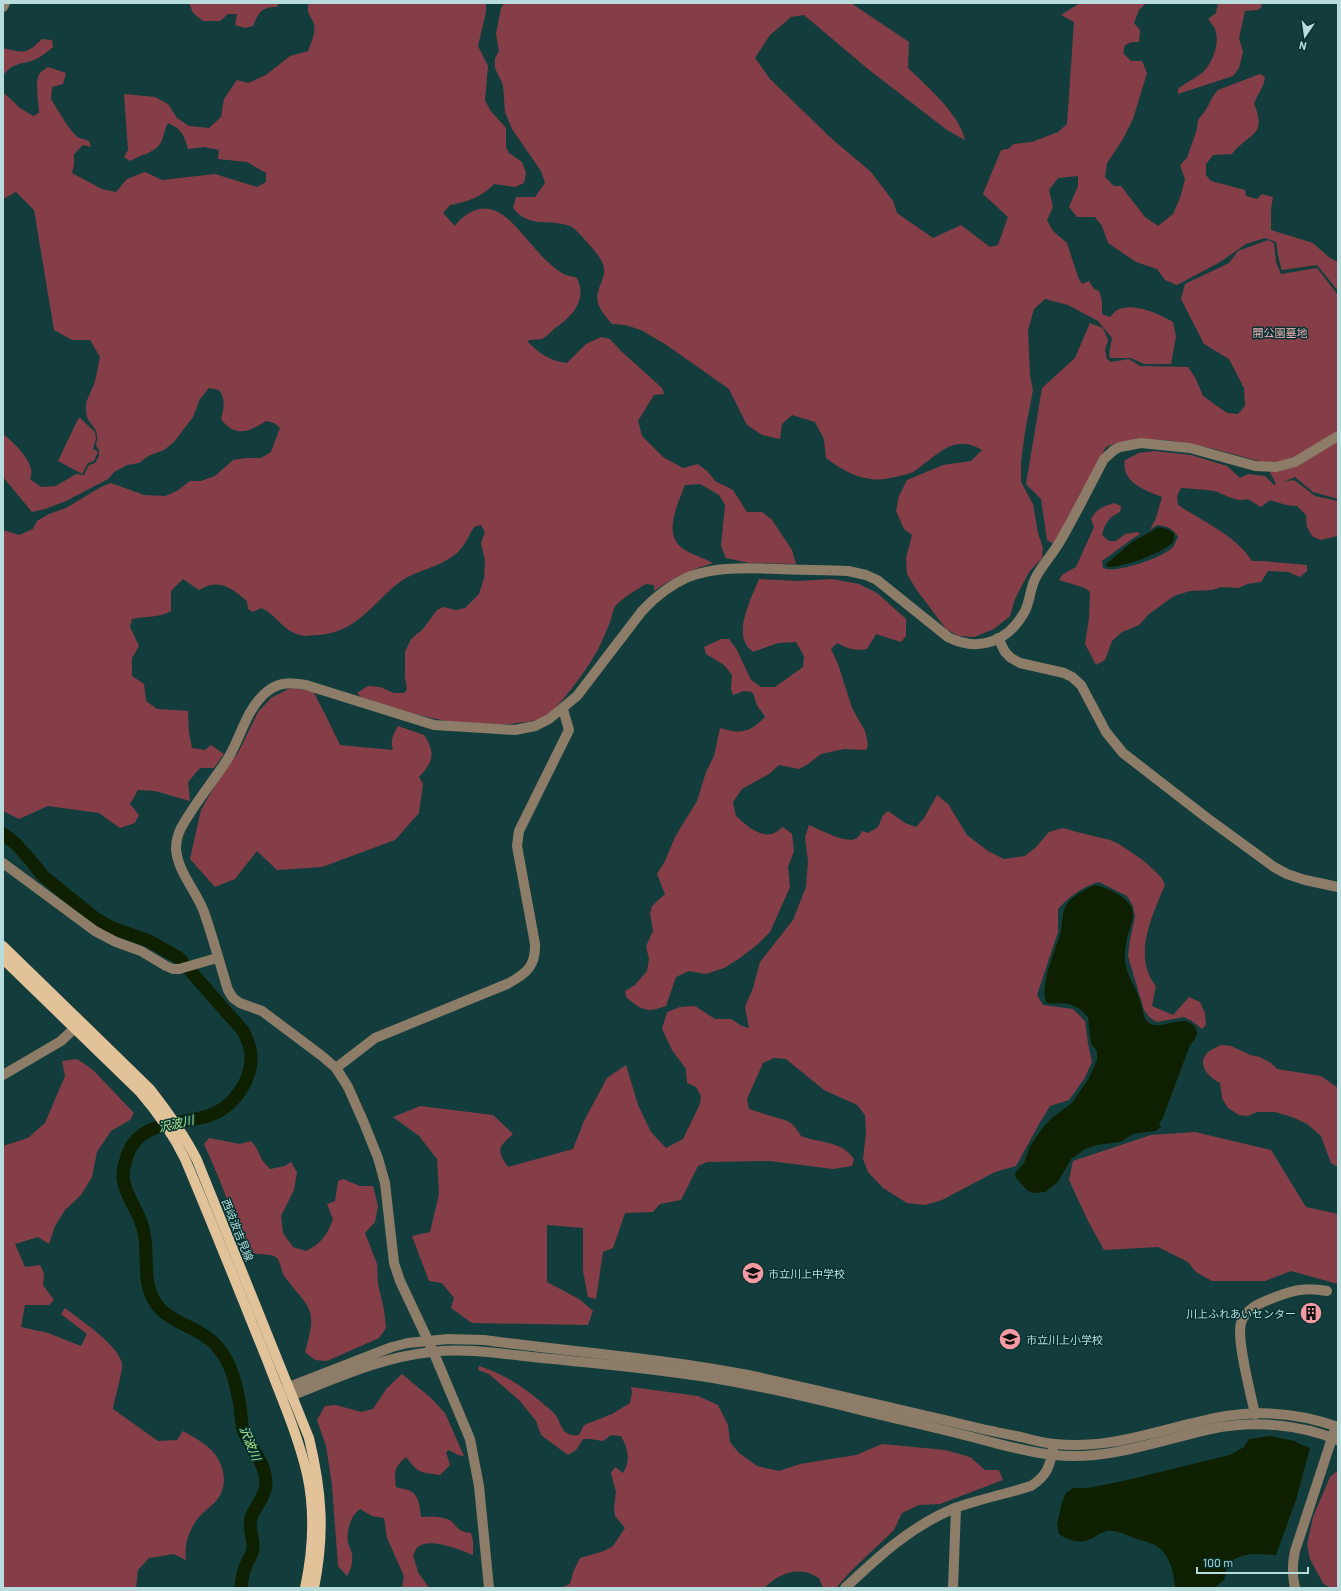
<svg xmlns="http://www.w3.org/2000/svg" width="1341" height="1591" font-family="Barlow,'Noto Sans JP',sans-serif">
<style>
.green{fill:#853e47}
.water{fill:#0e2000}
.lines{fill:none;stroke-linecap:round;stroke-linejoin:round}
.river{stroke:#0e2000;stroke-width:13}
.minor{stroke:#8c7c68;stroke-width:10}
.major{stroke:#e2c299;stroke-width:10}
.labels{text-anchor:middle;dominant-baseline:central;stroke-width:3;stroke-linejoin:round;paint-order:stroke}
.park-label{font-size:11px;fill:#f5b1b7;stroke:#063332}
.street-label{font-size:11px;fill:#b8dcdb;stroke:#063332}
.poi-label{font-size:11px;fill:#b8dcdb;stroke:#063332;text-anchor:start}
.water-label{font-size:12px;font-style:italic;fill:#ace286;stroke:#063332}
</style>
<rect width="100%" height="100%" fill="#133d3c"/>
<g class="green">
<path d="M189,3H279L277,7C261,7 259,12 253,26L245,28L235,25L237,14H228L220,21H203L193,13Z"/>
<path d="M309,3H486V12L478,46L488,66L485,100L490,110L506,128V147L509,153L522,162L526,173L524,183L515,187L494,184C482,197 467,202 450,205L443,213L455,226C460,219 464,216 471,212C498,198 517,229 533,246C540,255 552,267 562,273C566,276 572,276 577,278C588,301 571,317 554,329C551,332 546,337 542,339C537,340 531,339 527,341C539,353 549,361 567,363L586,344L601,337L610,339L621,351L662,388L664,394L654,395L638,421L642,436L663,457L683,468L698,464L708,472L715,481L733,490L747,512H762L772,520L792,550L796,564L749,563L726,558L721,546L725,505L719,495L700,484L685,485C678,504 661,536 685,550C693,555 704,558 713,563C691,570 673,577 654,591V585L646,584C636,590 624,597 616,605C613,609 612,617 610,622C605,634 600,647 593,658C583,674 560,707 545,716C537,721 527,722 518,723C464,731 412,714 361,697L357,693L368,686L380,687L394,693H404L407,689L405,677V652L411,639L423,629L437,610L443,607L456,610L465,608L479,594L484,578L485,560L481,543L485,532L481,525L474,527C468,537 463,550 453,556C437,568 417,570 401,581C372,603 359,631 319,635C314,635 308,636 304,636C282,632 278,615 261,608L253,612L248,609L247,601C231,588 219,578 199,590L183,579L171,591V611C160,618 145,616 132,619L130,627L139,646L132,658V676L144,684L146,701L157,709L188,711L189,733L192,748L205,750L211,745L224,754L214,768H200L188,782L190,801L155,791L138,790L130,804L139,815L135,823L120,828L99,813L48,806L19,819L3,811V530L19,535L33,529L37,521L49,514L66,508L101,487L111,483L144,495L165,496L177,491L190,481H201L215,476L233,460L245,458H261L271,452L280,428L274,423L266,421C249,432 235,438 221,419C224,408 226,399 219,390L209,388L200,399L193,417L174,442L164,450L148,456L139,463L127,465L114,472L108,479L66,501L45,509L32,512L3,477V434C13,442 28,456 31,469C32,472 31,476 30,479L41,487L56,486L76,474L84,475L89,465L95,463L99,456V450L96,446C101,423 87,429 86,410C85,400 91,393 94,384C97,375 98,366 100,357L90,340H72L54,330L34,210L16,192L3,199V92L20,108L33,116L39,113C39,103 34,80 40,73C42,71 45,69 48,67L66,73L63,84L52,87L51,99L67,125L77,137L89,141L91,147L83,145L74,154V165L72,173L102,189L116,192L127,179L145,172L162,180L215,174L257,187L266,182V173L247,162L218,159L219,150L204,147L188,149C184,135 182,129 168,123C164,129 164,138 160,144C154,153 140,155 130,161L124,157L128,150L124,94L155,97L168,104L177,118L189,126L209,128L221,117L224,99L237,80L248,83L266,75L290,56L308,51C311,43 316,33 314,25C312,15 305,15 309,3Z"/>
<path d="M504,3H851L909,42L908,68C926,85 960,115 965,140L947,130L868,69L804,15L791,17L770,35L755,58L770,79L831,138L871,172L893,201L897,213L933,238L961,225L990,247L998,245L1008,217L983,194L1001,150L1008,149L1014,144L1032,142L1058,132L1067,124L1074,22L1061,15L1080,3H1146L1139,10L1134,23L1140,30L1139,42H1132L1125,45L1123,53L1131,61H1142L1147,73L1133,119L1123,139L1107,163L1105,177L1114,186H1121L1145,217L1158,226L1173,214L1180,198L1185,179L1180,165L1187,158L1197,129L1198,120L1207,108L1213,96L1218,90L1260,74L1265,77C1264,88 1257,94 1254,104C1268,137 1248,133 1232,154L1213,155L1206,164V175L1211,181L1245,190L1246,196L1257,199L1262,194L1273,197L1271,209V230L1313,243L1330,258L1338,262V291L1317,265L1282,270L1279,260L1276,242L1265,238L1246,244L1220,262L1177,285L1165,280L1157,269L1136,262L1108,243L1102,226L1095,217H1077L1069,207L1078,186V176L1058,178L1049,190L1053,207L1047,220L1053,231L1067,243L1078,277L1082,284L1089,281L1094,289L1099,291L1102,301V314L1110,317C1112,315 1114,312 1117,310C1135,302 1158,314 1173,322L1176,336L1171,364H1144L1131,358H1110L1109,354L1112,338L1098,321L1068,305L1045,299L1034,309L1028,330L1030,375L1033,390L1025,432L1021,462V482L1033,504L1038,533L1043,548L1042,558L1029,572L1015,599L1010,616L994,629L974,637L959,636L946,629L916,589L907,574L906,558L912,535L904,529L896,511L899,496L907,480L943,465L971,461L982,450C952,432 937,457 913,472C909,474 903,475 899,476C869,485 849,475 826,458L824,439L815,422L792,415L782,424L780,439L762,435L747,425L729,389L665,344L641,330L625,325L612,324C607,318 600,310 598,303C595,292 602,284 604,274C606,261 593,249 585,240C582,236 576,230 572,227C550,217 530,230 513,208L516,197H535L545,183L541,171L512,129L505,112L503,85L495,68V58L499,51L496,34L501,8Z"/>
<path d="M1218,3H1262L1261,8L1257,10L1245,11L1239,38L1243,52L1239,68L1233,76L1178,94V89C1186,82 1197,78 1204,71C1214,61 1221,39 1214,27C1212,24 1210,22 1208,19L1216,13Z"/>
<path d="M42,39L52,40L53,47C47,52 41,57 34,60C20,65 13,62 3,76V48C24,53 26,55 42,39Z"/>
<path d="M1268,240L1274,243L1276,262L1281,274L1317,268L1338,295V499L1313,492L1295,477L1283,482L1294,480L1315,496L1338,501V536L1320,540L1312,536L1307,527L1306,515L1297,506L1286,505L1270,500L1261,507L1248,499C1235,503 1226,494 1214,491C1203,489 1192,489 1181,488L1177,496L1178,505C1204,522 1235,535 1252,561H1263L1307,565V571L1300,577L1288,572L1268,571L1261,582L1247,584L1239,588L1221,587L1212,590L1190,591L1174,596L1149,614L1139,625L1122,632L1112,641L1105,660L1096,665L1085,644L1089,618L1090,592L1085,588L1059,580L1063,574L1076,567L1094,527L1091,519C1096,509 1104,506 1114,503L1121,506L1120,512C1109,517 1105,523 1102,535L1109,541H1116L1125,534L1138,532L1140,534L1132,539L1102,561L1103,568C1116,574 1161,558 1172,548C1175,545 1176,540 1178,537C1173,528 1166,526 1157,525L1150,530L1156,518L1162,497C1147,491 1120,482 1125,460L1139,453L1154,451L1191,455L1227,466L1240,478L1248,474L1265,476L1274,485L1276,484L1265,463C1217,450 1154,428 1106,447L1054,544L1047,540L1041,499L1026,484L1042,388L1075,358L1090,323L1103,328L1108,340L1105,350L1107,359L1111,362L1129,359L1140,366L1188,367L1196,379L1203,396L1227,413L1238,414L1245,406L1244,388L1229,359L1204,344L1181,299L1185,284L1229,263L1238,251Z"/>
<path d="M80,418L95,432L96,439L93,449L98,452L94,461L88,463L82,474L58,461L78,419Z"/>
<path d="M759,579L799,581L832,579L859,584L877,593L906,619V636L901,642L876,634L867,649C855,651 848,649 837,643L831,649L838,664L852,708L865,731L868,745L866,750L844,749L821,754L808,764L799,769L779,765L769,774L742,789L733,802L736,816C745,824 758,837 772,834C776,833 780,829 783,827L792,834L794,851L788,867L790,887L770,932L757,945L740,958L724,968L706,974L689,971L676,977L666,1006C647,1013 641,1010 626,997L625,991L635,985L647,971L649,959L646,946L653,931L650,913L652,906L665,894L657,874L665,861L675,837L697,801L706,772L714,756L720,728C740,734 750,733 765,717C763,712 759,709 757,705C755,701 755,696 752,692L744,691L733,695L731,689L732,675L724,665L706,654L704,647L721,639H729L737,650L751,680L761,687H775L803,667L804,656L796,642L778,643L753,652C750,649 746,646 745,642C737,626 753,594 759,579Z"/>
<path d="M290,688L313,691L326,716L340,745L393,750C390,740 393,735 398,726L424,735C436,753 433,762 419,777L423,784L419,813L395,840L322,867L277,870L257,851L235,879L215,887L190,859L201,810L221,775L238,753L258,712L271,698Z"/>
<path d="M937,795L948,804L967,835L988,851L1004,859L1025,856L1036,847L1049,832L1063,828L1077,832L1110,840L1119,844L1144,861L1161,877L1165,885C1152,916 1132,956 1156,986L1152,1006L1173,1015L1189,997L1200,1002L1205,1013L1206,1025L1202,1029L1192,1021L1184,1017L1157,1022L1150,1018L1144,1010L1128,956L1130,940L1135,917L1133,906L1127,896L1099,882C1082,887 1070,896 1058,909V932L1037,995L1043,1005L1073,1009L1085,1021L1088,1044L1092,1062L1084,1079L1069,1100L1050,1106L1039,1124L1016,1166L995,1172L942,1200L925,1205L907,1203L883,1188L868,1172L863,1159L866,1133L865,1115L857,1105L824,1090L786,1059L774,1058L763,1063L747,1099L749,1109C755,1111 761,1113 768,1115C785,1121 791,1118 801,1136C821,1144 841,1140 854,1159L852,1166L833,1169L770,1161L707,1162L698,1166L681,1200L660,1204L653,1212L625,1213L613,1248L603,1252L596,1299L588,1297L583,1271V1228L547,1225V1282L579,1299L593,1311L588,1325L472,1323L451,1308L454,1298L442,1283L429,1281L412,1236L430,1232L439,1194L437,1159L419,1136L393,1117L420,1106L493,1115L513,1134C498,1148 496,1149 508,1167L573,1149L584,1121L607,1078L626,1065L638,1105L651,1132L666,1148L683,1139L700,1104L701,1096L696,1087L687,1083L686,1069L672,1050L662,1029L667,1012L680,1007L695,1006L715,1019H731L742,1026L749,1028L745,1007L753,988L760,962L793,920L806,887L808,861L805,837L809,825C819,829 847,845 857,838C859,837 861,833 862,831L868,833L878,827L883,815L888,811L905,823L916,827L924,818Z"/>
<path d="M1221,1045L1231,1046L1250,1055L1260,1057L1271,1063L1277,1069L1321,1076L1338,1088V1167L1331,1163L1321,1136L1307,1124L1292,1117L1275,1112H1257L1248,1116L1239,1115L1228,1108L1222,1098L1220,1083C1210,1078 1196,1066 1207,1053C1210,1050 1217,1047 1221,1045Z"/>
<path d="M77,1059L93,1070L134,1113L130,1120L111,1131L97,1152L92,1177L81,1195L65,1210L55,1226L49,1244L38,1237L15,1244L25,1267L40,1265L44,1273L43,1285L54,1300L49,1305H25L21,1327L48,1333L81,1346L87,1334L61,1314L65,1308C80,1320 119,1345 122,1364C123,1371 114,1400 113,1409L158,1441L177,1440L183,1431C190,1435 198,1439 204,1444C222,1456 231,1481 217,1500C212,1506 204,1511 199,1517C189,1529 184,1545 186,1560L174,1554L149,1558L138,1570L136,1588H3V1146L28,1138L45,1123L65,1076L62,1061Z"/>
<path d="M1195,1132L1271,1150L1306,1207L1338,1214V1284L1291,1271L1265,1281H1212L1196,1272L1188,1262L1158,1247L1104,1250L1088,1221L1069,1180L1073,1161L1151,1135Z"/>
<path d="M209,1138L240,1144L251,1141L256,1147L262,1160L270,1169L285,1166L291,1162L297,1172L294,1190L281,1216L283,1233L293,1247L306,1251C322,1243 327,1235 333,1219L327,1204L335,1201L338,1181L343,1179L360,1186H373L378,1206L375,1222L365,1233L377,1264L378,1284L384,1310L386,1328L379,1338L327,1361L315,1360L305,1352C318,1307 310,1310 285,1277C281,1272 281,1264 278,1259C272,1253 264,1255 257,1254C253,1254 249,1250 246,1248L218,1176L204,1144Z"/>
<path d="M479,1366C505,1375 519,1384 540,1401C544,1405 550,1409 554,1413C563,1424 560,1437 579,1435L584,1425L612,1414L630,1403L632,1393L631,1387L698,1396L718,1405L728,1425L730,1442L739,1453L757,1466L779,1471L800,1464L856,1455L882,1444L945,1450L970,1457L985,1470H999L1003,1480L940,1504L919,1505L902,1513L894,1530L851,1571L836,1588H823L819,1578C814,1576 809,1572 804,1572C789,1569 774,1578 764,1588H560L570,1584L574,1570L580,1558L604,1551L613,1546L625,1528L615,1516L614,1508L616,1492L611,1473L615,1467L623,1473C631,1460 628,1449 621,1436L611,1435L603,1441L590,1439H583L576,1450L568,1455L541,1435L536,1421L520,1401L489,1374L478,1370Z"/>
<path d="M402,1374L431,1398L445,1413L464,1456L458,1455L449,1450L446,1452L450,1465L440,1475C420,1472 419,1474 406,1457C394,1467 394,1472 396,1487C400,1489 403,1488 408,1490C419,1493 420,1508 421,1517C429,1517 439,1516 447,1519C458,1523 453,1531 471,1533L473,1541V1555C460,1550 430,1537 418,1547C416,1548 415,1552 413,1555L418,1572L429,1588H402L404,1576L387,1538L384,1518L372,1516L360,1509C351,1515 346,1531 348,1543C349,1547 352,1551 352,1555C353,1562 351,1570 347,1576L338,1566L332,1485L326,1446L317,1420L325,1406L336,1405L361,1412L373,1409L387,1388Z"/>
<path d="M1337,1471L1338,1472V1588H1330L1323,1583L1310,1559L1307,1545L1313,1517L1330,1477Z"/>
</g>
<g class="water">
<path d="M1159,527L1167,529L1174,533C1174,537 1174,541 1171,544C1160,554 1121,568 1107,567L1106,564L1132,542Z"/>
<path d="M1096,885C1109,889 1134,898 1133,916C1133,920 1131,924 1130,928C1126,940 1123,954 1126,967C1129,979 1138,991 1141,1004C1143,1011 1143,1021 1151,1024C1165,1030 1187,1011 1196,1029C1199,1035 1194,1041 1190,1045L1162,1120L1159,1123L1161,1127L1155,1131L1133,1134L1120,1142L1097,1145L1085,1149L1071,1159L1058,1182L1045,1192L1035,1193L1028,1191L1016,1178L1015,1173L1024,1163L1030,1146L1044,1126L1053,1117L1072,1103L1089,1078L1097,1060V1051L1091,1044L1088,1017L1080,1009L1069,1004L1059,1003L1054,1004L1047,1003C1038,989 1056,949 1060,934C1063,924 1061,913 1067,904C1072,896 1087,888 1096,885Z"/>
<path d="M1270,1436L1295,1441L1300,1444L1310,1448L1296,1500L1276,1555C1257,1554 1245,1551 1228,1563L1224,1580L1214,1588H1175C1174,1572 1170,1554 1155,1545C1149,1542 1141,1540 1134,1538C1126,1535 1117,1530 1107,1531C1098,1533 1092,1540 1085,1541C1076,1543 1066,1539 1059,1534L1057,1525L1062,1502L1066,1493L1073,1488H1088L1123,1481L1230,1455L1244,1447L1249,1439Z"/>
</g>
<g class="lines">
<path class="river" d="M3,834L16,844L32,862L43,876L95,918L112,928L149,941L179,958L244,1032C247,1040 251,1047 251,1055C252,1081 233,1108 208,1116C177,1125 135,1121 126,1160C124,1165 123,1171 123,1177C124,1193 137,1209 142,1225C151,1250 140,1279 155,1302C168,1323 197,1326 214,1343C231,1360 236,1383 240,1406C241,1413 241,1422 243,1430C250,1447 266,1464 266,1483C266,1496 255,1506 251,1518C248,1528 254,1539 253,1549C252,1556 247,1561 245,1568C242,1574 242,1581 241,1588"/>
<g class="minor">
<path d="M3,7L5,3"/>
<path d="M998,638L1005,652L1011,658L1020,663L1064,673L1072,677L1081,685L1106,732L1123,753L1207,818L1274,867L1287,874L1305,880L1338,887"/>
<path d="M3,863L95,931L116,942L141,951L166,966L173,969H179L217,958"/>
<path d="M336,1068L375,1038L507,984C526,974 536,966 535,944L517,846L519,831L569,730L563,709"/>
<path d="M3,1075L61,1041L80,1023"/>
<path d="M283,1393L289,1387L392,1347L408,1343L448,1339L484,1340C572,1352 661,1358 748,1375C818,1390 887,1407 957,1423C978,1428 999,1433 1021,1437C1032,1440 1043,1443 1055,1444C1117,1450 1167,1426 1226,1416C1264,1410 1302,1414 1338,1427"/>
<path d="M283,1396L293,1395C337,1378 382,1357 431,1352C468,1347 515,1356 553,1359C610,1365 668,1370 724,1380C784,1390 843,1406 902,1420C932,1427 961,1434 991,1442C1011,1447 1033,1453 1054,1455C1109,1461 1159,1440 1211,1429C1253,1420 1299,1424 1338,1440"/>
<path d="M1255,1414C1251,1395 1236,1339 1241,1323C1245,1309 1260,1303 1273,1298C1294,1290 1305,1287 1327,1291"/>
<path d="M489,1588L479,1486L470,1439L433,1351L400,1281L394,1263L385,1183L378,1158L364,1123L348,1087L336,1068L322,1056L262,1011L240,1003L233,998L228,990C220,964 213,938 204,912C196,890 178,873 176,849C176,842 178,834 181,828C194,804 212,783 227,760C241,738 246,707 269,690C281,681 293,683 306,685L434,725L515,730L535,726L549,719L577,696L642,611C655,597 670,585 688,577C717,566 748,568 778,569C802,570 825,570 848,571L866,575L877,580L948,637C979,653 1009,641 1025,611C1030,601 1030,589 1035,579C1041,566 1052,555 1059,543C1075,516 1089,487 1104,459L1114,450L1120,447L1141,443L1190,448L1255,466L1276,467L1295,462L1338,436"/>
<path d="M845,1588C879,1556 911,1526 955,1508C980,1499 1006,1494 1031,1486C1047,1476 1050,1466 1053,1448"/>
<path d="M953,1588L956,1508"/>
<path d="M1295,1588C1292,1575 1292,1564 1295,1551L1334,1432"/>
</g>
<g class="major">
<path d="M3,946L150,1089C168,1112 184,1134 197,1160L309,1438C322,1492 325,1533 314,1588"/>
<path d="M3,959L140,1092C158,1113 173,1134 185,1159C213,1225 240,1293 267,1360C281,1397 298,1435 307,1474C315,1511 313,1551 305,1588"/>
</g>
</g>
<defs>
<g id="school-disc" transform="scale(1.15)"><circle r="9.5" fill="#f49aa3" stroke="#063332"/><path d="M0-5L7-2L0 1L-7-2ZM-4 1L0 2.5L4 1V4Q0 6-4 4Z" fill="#111"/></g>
<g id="building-disc" transform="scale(1.15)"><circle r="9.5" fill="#f49aa3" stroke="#063332"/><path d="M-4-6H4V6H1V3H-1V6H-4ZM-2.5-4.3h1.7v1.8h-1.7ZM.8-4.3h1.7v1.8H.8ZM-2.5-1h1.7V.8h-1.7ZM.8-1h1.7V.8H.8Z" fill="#111"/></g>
</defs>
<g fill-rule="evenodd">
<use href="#school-disc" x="753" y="1273"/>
<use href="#building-disc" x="1311" y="1313"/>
<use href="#school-disc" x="1010" y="1339"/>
</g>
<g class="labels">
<g class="park-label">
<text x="1280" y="332">開公園墓地</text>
</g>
<g class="street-label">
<text transform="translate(238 1230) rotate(68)">西岐波吉見線</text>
</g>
<g class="poi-label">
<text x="768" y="1273">市立川上中学校</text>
<text x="1296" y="1313" text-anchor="end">川上ふれあいセンター</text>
<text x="1026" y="1339">市立川上小学校</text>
</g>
<g class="water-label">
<text transform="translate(176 1123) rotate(-13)">沢波川</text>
<text transform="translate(251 1443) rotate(68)">沢波川</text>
</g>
</g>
<rect width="1341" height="1591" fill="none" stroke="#b8dcdb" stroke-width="8"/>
<g transform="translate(1305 36) rotate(193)" stroke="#063332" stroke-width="3" paint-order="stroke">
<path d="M0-3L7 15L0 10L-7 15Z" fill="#b8dcdb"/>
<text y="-6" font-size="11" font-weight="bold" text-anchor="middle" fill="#b8dcdb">N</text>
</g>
<path d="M1197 1567v6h111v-6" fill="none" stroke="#b8dcdb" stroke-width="2"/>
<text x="1203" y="1567" font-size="12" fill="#b8dcdb" stroke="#063332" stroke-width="3" paint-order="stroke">100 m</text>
</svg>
